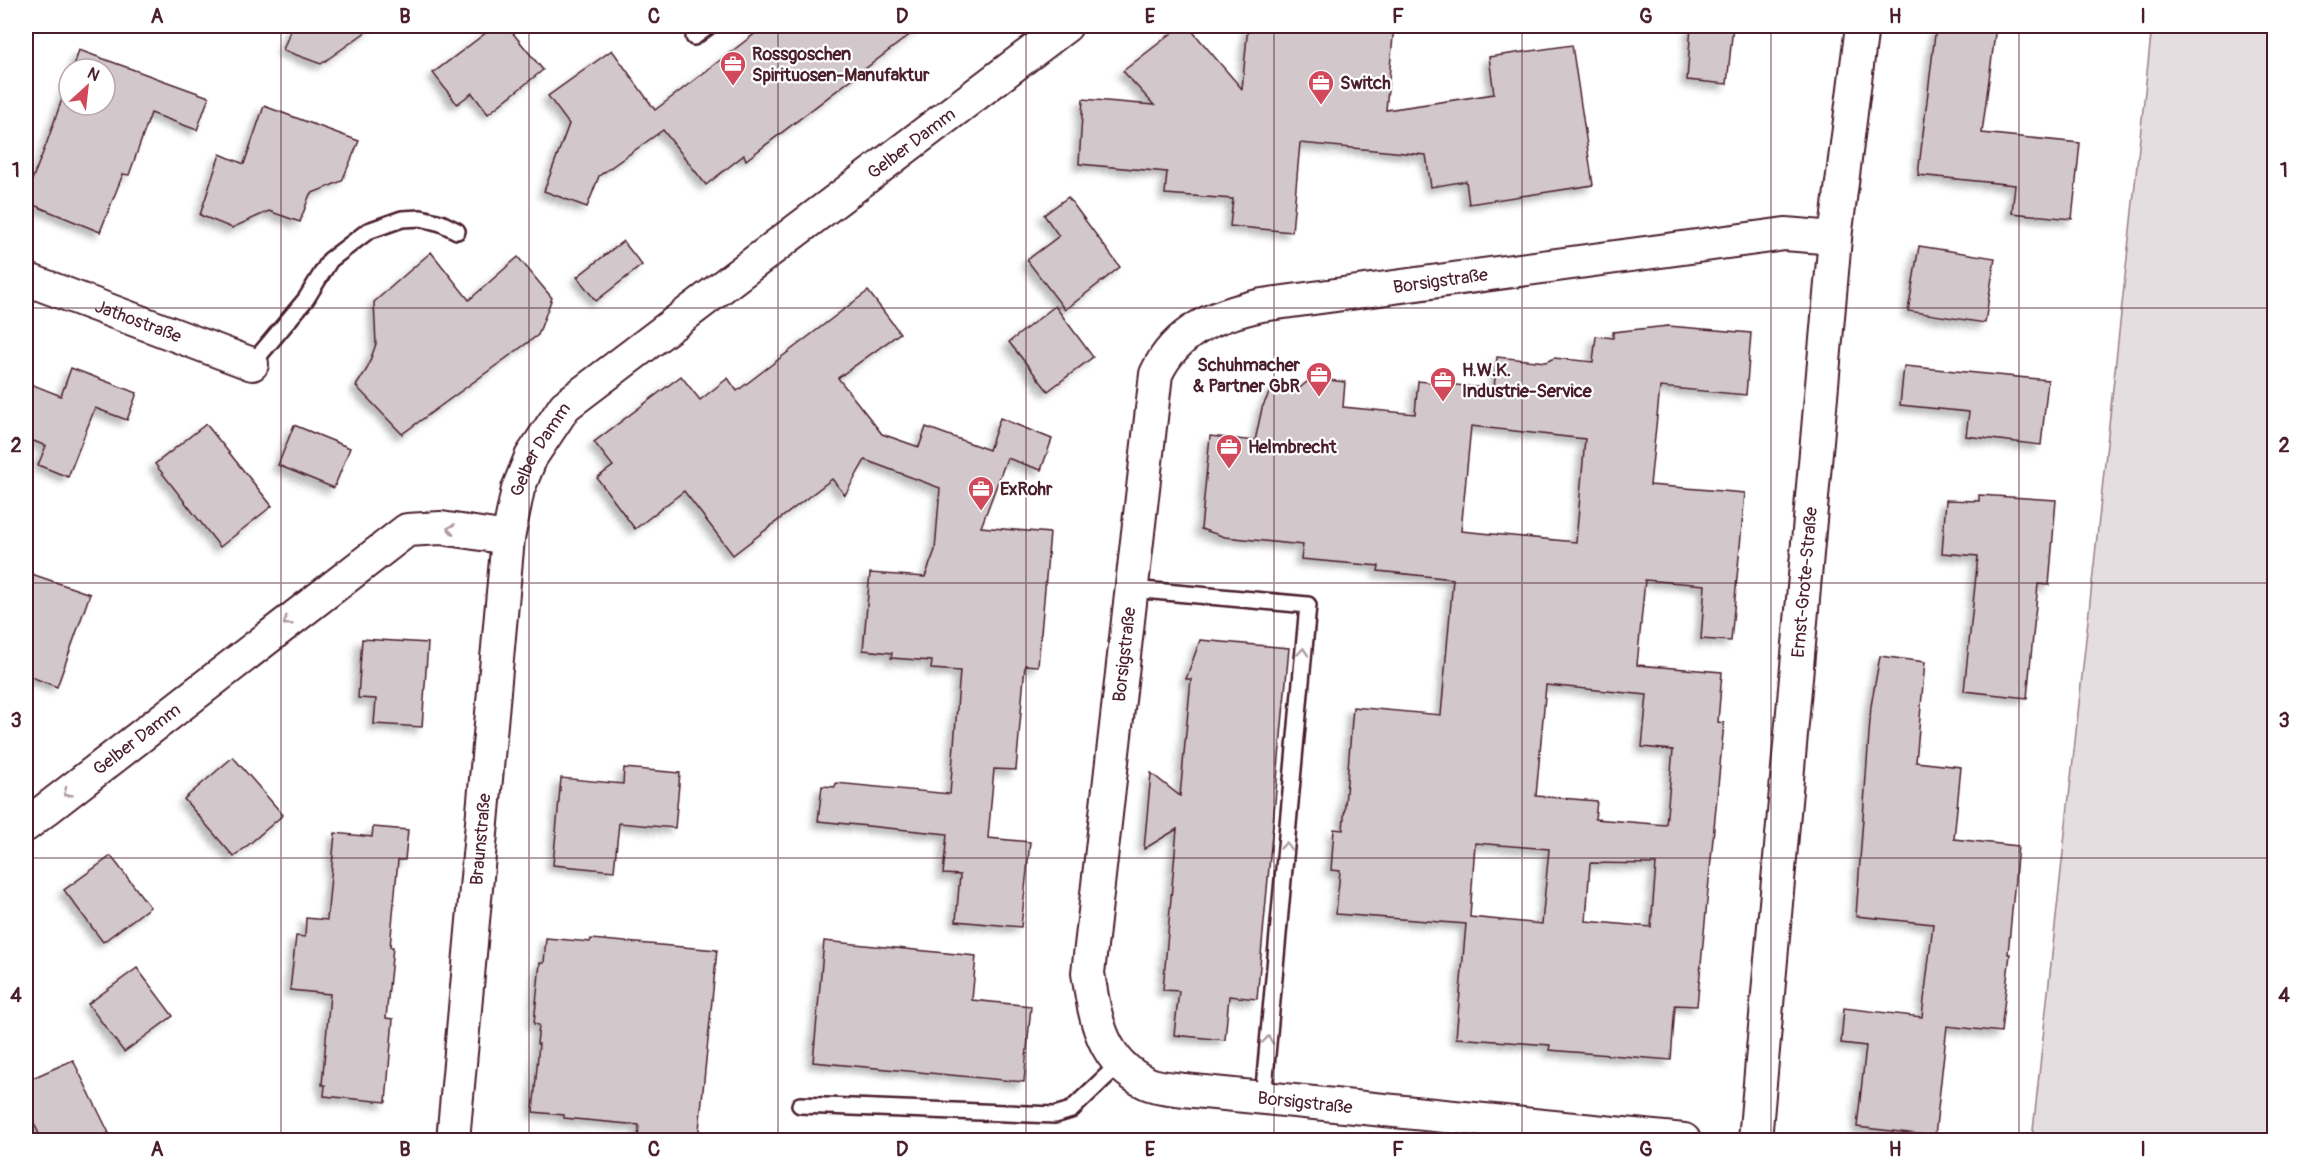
<svg xmlns="http://www.w3.org/2000/svg" width="2300" height="1166" font-family="Pangolin,sans-serif">
<style>
.green{fill:#e5dee0;stroke:#987e86;stroke-width:1.5}
.building{fill:#d2c7cb;stroke:#4a1f2b;stroke-width:1.5;fill-rule:evenodd;filter:url(#shadow)}
.lines{fill:none;stroke-linecap:round;stroke-linejoin:round}
.lane-casing{stroke:#4a1f2b;stroke-width:20}
.street-casing{stroke:#4a1f2b;stroke-width:36}
.lane{stroke:#fff;stroke-width:15}
.street{stroke:#fff;stroke-width:32}
.oneway{stroke:#ae9aa0}
.grid{fill:none;stroke:#4a1f2b;stroke-width:1.5;stroke-opacity:0.55}
.labels{text-anchor:middle;dominant-baseline:central;stroke-width:4.5;stroke-linejoin:round;paint-order:stroke}
.poi-label{font-size:18px;font-weight:bold;fill:#4a1f2b;stroke:#fff;text-anchor:start}
.street-label{font-size:18px;fill:#4a1f2b;stroke:#fff}
.neatline{fill:none;stroke:#4a1f2b;stroke-width:2}
.grid-label{font-size:20px;text-anchor:middle;font-weight:bold;fill:#4a1f2b}
</style>
<defs>
<filter id="shadow"><feDropShadow dx="-5.5" dy="5.5" stdDeviation="3" flood-color="#0004"/></filter>
</defs>
<rect width="100%" height="100%" fill="#fff"/>
<filter id="ink" filterUnits="userSpaceOnUse"><feTurbulence type="fractalNoise" baseFrequency=".0167" numOctaves="2"/><feDisplacementMap in="SourceGraphic" scale="12" xChannelSelector="R" yChannelSelector="G"/><feConvolveMatrix kernelMatrix="1 2 1 2 8 2 1 2 1" color-interpolation-filters="sRGB"/></filter>
<g filter="url(#ink)">
<path class="green" d="M2152,26H2274V1140H2032Z"/>
<g class="building">
<path d="M292,26H374L321,64L283,50Z"/>
<path d="M495,26H507L543,70L488,114L472,93L457,104L433,73Z"/>
<path d="M765,26H921L746,160L744,155L706,185L663,130L599,176L587,207L544,191L569,124L548,96L612,50L655,110Z"/>
<path d="M1181,26H1188L1242,89L1248,26H1394L1386,110L1494,94L1489,57L1572,45L1593,185L1469,204L1466,181L1431,187L1426,155L1300,143L1292,232L1230,226L1233,199L1165,194L1167,172L1079,164L1083,99L1154,105L1123,71Z"/>
<path d="M1691,26H1733L1727,84L1687,80Z"/>
<path d="M1936,26H1996L1982,133L2080,143L2072,219L2012,213L2015,185L1918,175Z"/>
<path d="M79,50L209,97L197,130L151,113L129,175L123,174L100,232L26,202V195L46,145L69,79V105H105V69H73Z"/>
<path d="M264,106L359,141L342,181L310,194L300,222L269,211L232,228L200,215L220,154L244,164Z"/>
<path d="M1068,197L1120,267L1065,310L1027,260L1059,236L1044,215Z"/>
<path d="M623,241L642,265L596,301L577,277Z"/>
<path d="M1919,246L1995,258L1985,323L1908,311Z"/>
<path d="M431,252L469,300L518,257L552,298L538,335L402,434L356,386L367,369L376,344L374,302Z"/>
<path d="M868,291L900,333L838,378L882,434L919,447L926,427L989,450L1000,418L1052,439L1041,470L1007,458L981,527L1050,533L1038,666L1025,665L1016,770L994,769L988,838L1030,842L1021,927L956,921L960,875L943,874L947,834L818,821L822,786L835,787L836,783L950,794L960,671L931,669L932,661L891,658L892,653L863,650L870,573L925,577L935,550L940,488L865,460L845,495L832,479L733,555L684,491L635,529L597,478L613,466L594,442L681,376L700,400L728,378L737,391Z"/>
<path d="M1055,306L1093,357L1048,391L1009,342Z"/>
<path d="M1668,326L1751,333L1746,395L1660,387L1650,485L1745,493L1731,641L1701,639L1705,585L1645,580L1637,665L1722,672L1718,722L1724,723L1697,1006L1675,1005L1671,1060L1549,1050L1550,1045L1456,1038L1466,924L1336,914L1340,871L1331,870L1334,829L1343,830L1353,707L1441,715L1453,579L1378,571L1379,566L1301,559L1303,545L1225,537L1201,529L1210,436L1255,441L1262,408L1272,387L1297,390L1312,378L1345,382L1343,407L1415,414L1418,381L1494,389L1497,357L1546,362L1554,358L1593,362L1596,336L1613,338V332ZM1471,426L1585,439L1576,542L1461,531ZM1546,685L1647,695L1642,747L1673,750L1666,825L1595,819L1597,801L1536,796ZM1475,843L1549,849L1542,924L1470,917ZM1590,863L1656,864L1651,927L1586,921Z"/>
<path d="M1904,366L2048,380L2041,445L1966,436L1969,412L1900,405Z"/>
<path d="M71,368L137,393L127,420L95,408L68,477L38,465L46,446L26,438V382L61,396Z"/>
<path d="M206,424L272,506L220,547L155,464Z"/>
<path d="M294,425L350,448L334,488L278,465Z"/>
<path d="M1979,495L2056,500L2049,585L2038,584L2027,698L1964,691L1978,556L1942,553L1946,500L1979,501Z"/>
<path d="M26,572L90,594L57,687L26,675Z"/>
<path d="M362,639L428,643L422,727L374,724L376,699L358,698Z"/>
<path d="M1200,640L1289,648L1257,999L1229,996L1225,1040L1174,1035L1179,991L1163,990L1177,829L1144,849L1151,773L1180,796L1191,679H1186Z"/>
<path d="M1880,656L1925,662L1916,762L1961,767L1954,839L2018,846L2008,954H2010L2001,1032L1947,1026L1935,1136L1857,1127L1866,1046L1841,1043L1844,1008L1922,1017L1933,924L1856,916L1871,706Z"/>
<path d="M233,757L283,815L234,857L184,799Z"/>
<path d="M624,768L680,773L675,828L619,823L614,871L553,865L561,778L623,784Z"/>
<path d="M373,827L408,830L405,860H398L390,947H393L386,1018L393,1019L386,1102L324,1096L325,1085H322L330,994L290,990L296,936L305,937L306,918L327,920L335,833L372,837Z"/>
<path d="M111,856L150,907L103,942L64,890Z"/>
<path d="M546,938L590,942L591,939L717,950L698,1140H638L639,1125L564,1118V1115L533,1112L539,1044H537L539,1025L534,1024L540,963H544Z"/>
<path d="M824,941L976,956L972,1000L1031,1006L1024,1082L813,1062Z"/>
<path d="M137,968L173,1016L124,1052L88,1004Z"/>
<path d="M73,1060L109,1133L91,1140H42L26,1107V1081Z"/>
</g>
<g class="lines">
<g class="lane-casing">
<g id="lane">
<path d="M694,37L709,26"/>
<path d="M252,364L306,299L330,260L368,231L402,219L421,218L441,223L457,231"/>
<path d="M1132,589L1308,605L1263,1099"/>
<path d="M800,1105L1055,1115L1071,1110L1119,1064"/>
</g>
</g>
<g class="street-casing">
<g id="street">
<path id="s1" d="M26,279L252,364"/>
<path id="s2" d="M26,825L407,530L441,528L508,538"/>
<path id="s3" d="M453,1140L508,538L518,489L531,457L565,406L1066,26"/>
<path id="s4" d="M1684,1140L1184,1090C1172,1088 1157,1088 1147,1083C1101,1062 1095,1017 1088,973L1156,374C1177,329 1217,315 1262,305L1785,234L1835,238"/>
<path id="s5" d="M1755,1140L1835,238L1862,26"/>
</g>
</g>
<use href="#lane" class="lane"/>
<use href="#street" class="street"/>
</g>
<defs><path id="oneway-chevron" d="M-2-3.5L2.5 0L-2 3.5" fill="none" stroke-width="1.6" stroke-linecap="round" stroke-linejoin="round" transform="scale(1.5)"/></defs>
<g class="oneway">
<use href="#oneway-chevron" transform="translate(451 529) rotate(-172)"/>
<use href="#oneway-chevron" transform="translate(287 622) rotate(142)"/>
<use href="#oneway-chevron" transform="translate(1303 652) rotate(-85)"/>
<use href="#oneway-chevron" transform="translate(67 793) rotate(142)"/>
<use href="#oneway-chevron" transform="translate(1286 846) rotate(-85)"/>
<use href="#oneway-chevron" transform="translate(1268 1040) rotate(-85)"/>
</g>
</g>
<path class="grid" d="M281,26V1140M529,26V1140M778,26V1140M1026,26V1140M1274,26V1140M1522,26V1140M1771,26V1140M2019,26V1140M26,308H2274M26,583H2274M26,858H2274"/>
<defs>
<g id="office-pin" transform="scale(1.35)"><path d="M0 17L-7.5 6A9.5 9.5 0 1 1 7.5 6Z" fill="#d1495b" stroke="#fff"/><path d="M-6-3h4V-5.5h4V-3h4V5H-6ZM-1-4.5V-3h2v-1.5ZM-6 0V1H6V0Z" fill="#fff"/></g>
</defs>
<g fill-rule="evenodd">
<use href="#office-pin" x="733" y="64"/>
<use href="#office-pin" x="1321" y="83"/>
<use href="#office-pin" x="1319" y="375"/>
<use href="#office-pin" x="1443" y="380"/>
<use href="#office-pin" x="1229" y="447"/>
<use href="#office-pin" x="981" y="489"/>
</g>
<g class="labels">
<g class="poi-label">
<text x="752" y="54">Rossgoschen<tspan x="752" dy="21">Spirituosen-Manufaktur</tspan></text>
<text x="1340" y="83">Switch</text>
<text x="1300" y="365" text-anchor="end">Schuhmacher<tspan x="1300" dy="21">&amp; Partner GbR</tspan></text>
<text x="1462" y="370">H.W.K.<tspan x="1462" dy="21">Industrie-Service</tspan></text>
<text x="1248" y="447">Helmbrecht</text>
<text x="1000" y="489">ExRohr</text>
</g>
<g class="street-label">
<text stroke="none"><textPath href="#s3" startOffset="1185">Gelber Damm</textPath></text>
<text stroke="none"><textPath href="#s4" startOffset="1586">Borsigstraße</textPath></text>
<text stroke="none"><textPath href="#s1" startOffset="120">Jathostraße</textPath></text>
<text stroke="none"><textPath href="#s3" startOffset="700">Gelber Damm</textPath></text>
<text stroke="none"><textPath href="#s5" startOffset="560">Ernst-Grote-Straße</textPath></text>
<text stroke="none"><textPath href="#s4" startOffset="992">Borsigstraße</textPath></text>
<text stroke="none"><textPath href="#s2" startOffset="140">Gelber Damm</textPath></text>
<text stroke="none"><textPath href="#s3" startOffset="302">Braunstraße</textPath></text>
<text transform="translate(1305 1103) rotate(6)">Borsigstraße</text>
</g>
</g>
<rect width="2300" height="1166" fill="none" stroke="#fff" stroke-width="66"/>
<g transform="translate(87 87) rotate(27)"><circle r="28" fill="#ffffff" stroke="#b7a5aa" stroke-width="1.5"/>
<path d="M0-4.5L10 22L0 15L-10 22Z" fill="#d1495b"/>
<text y="-9" font-size="16" font-weight="bold" text-anchor="middle" fill="#4a1f2b">N</text>
</g>
<rect x="33" y="33" width="2234" height="1100" class="neatline"/>
<g class="grid-label">
<text x="157" y="23">A</text>
<text x="405" y="23">B</text>
<text x="654" y="23">C</text>
<text x="902" y="23">D</text>
<text x="1150" y="23">E</text>
<text x="1398" y="23">F</text>
<text x="1646" y="23">G</text>
<text x="1895" y="23">H</text>
<text x="2143" y="23">I</text>
<text x="16" y="177">1</text>
<text x="2284" y="177">1</text>
<text x="16" y="452">2</text>
<text x="2284" y="452">2</text>
<text x="16" y="727">3</text>
<text x="2284" y="727">3</text>
<text x="16" y="1002">4</text>
<text x="2284" y="1002">4</text>
<text x="157" y="1156">A</text>
<text x="405" y="1156">B</text>
<text x="654" y="1156">C</text>
<text x="902" y="1156">D</text>
<text x="1150" y="1156">E</text>
<text x="1398" y="1156">F</text>
<text x="1646" y="1156">G</text>
<text x="1895" y="1156">H</text>
<text x="2143" y="1156">I</text>
</g>
</svg>
